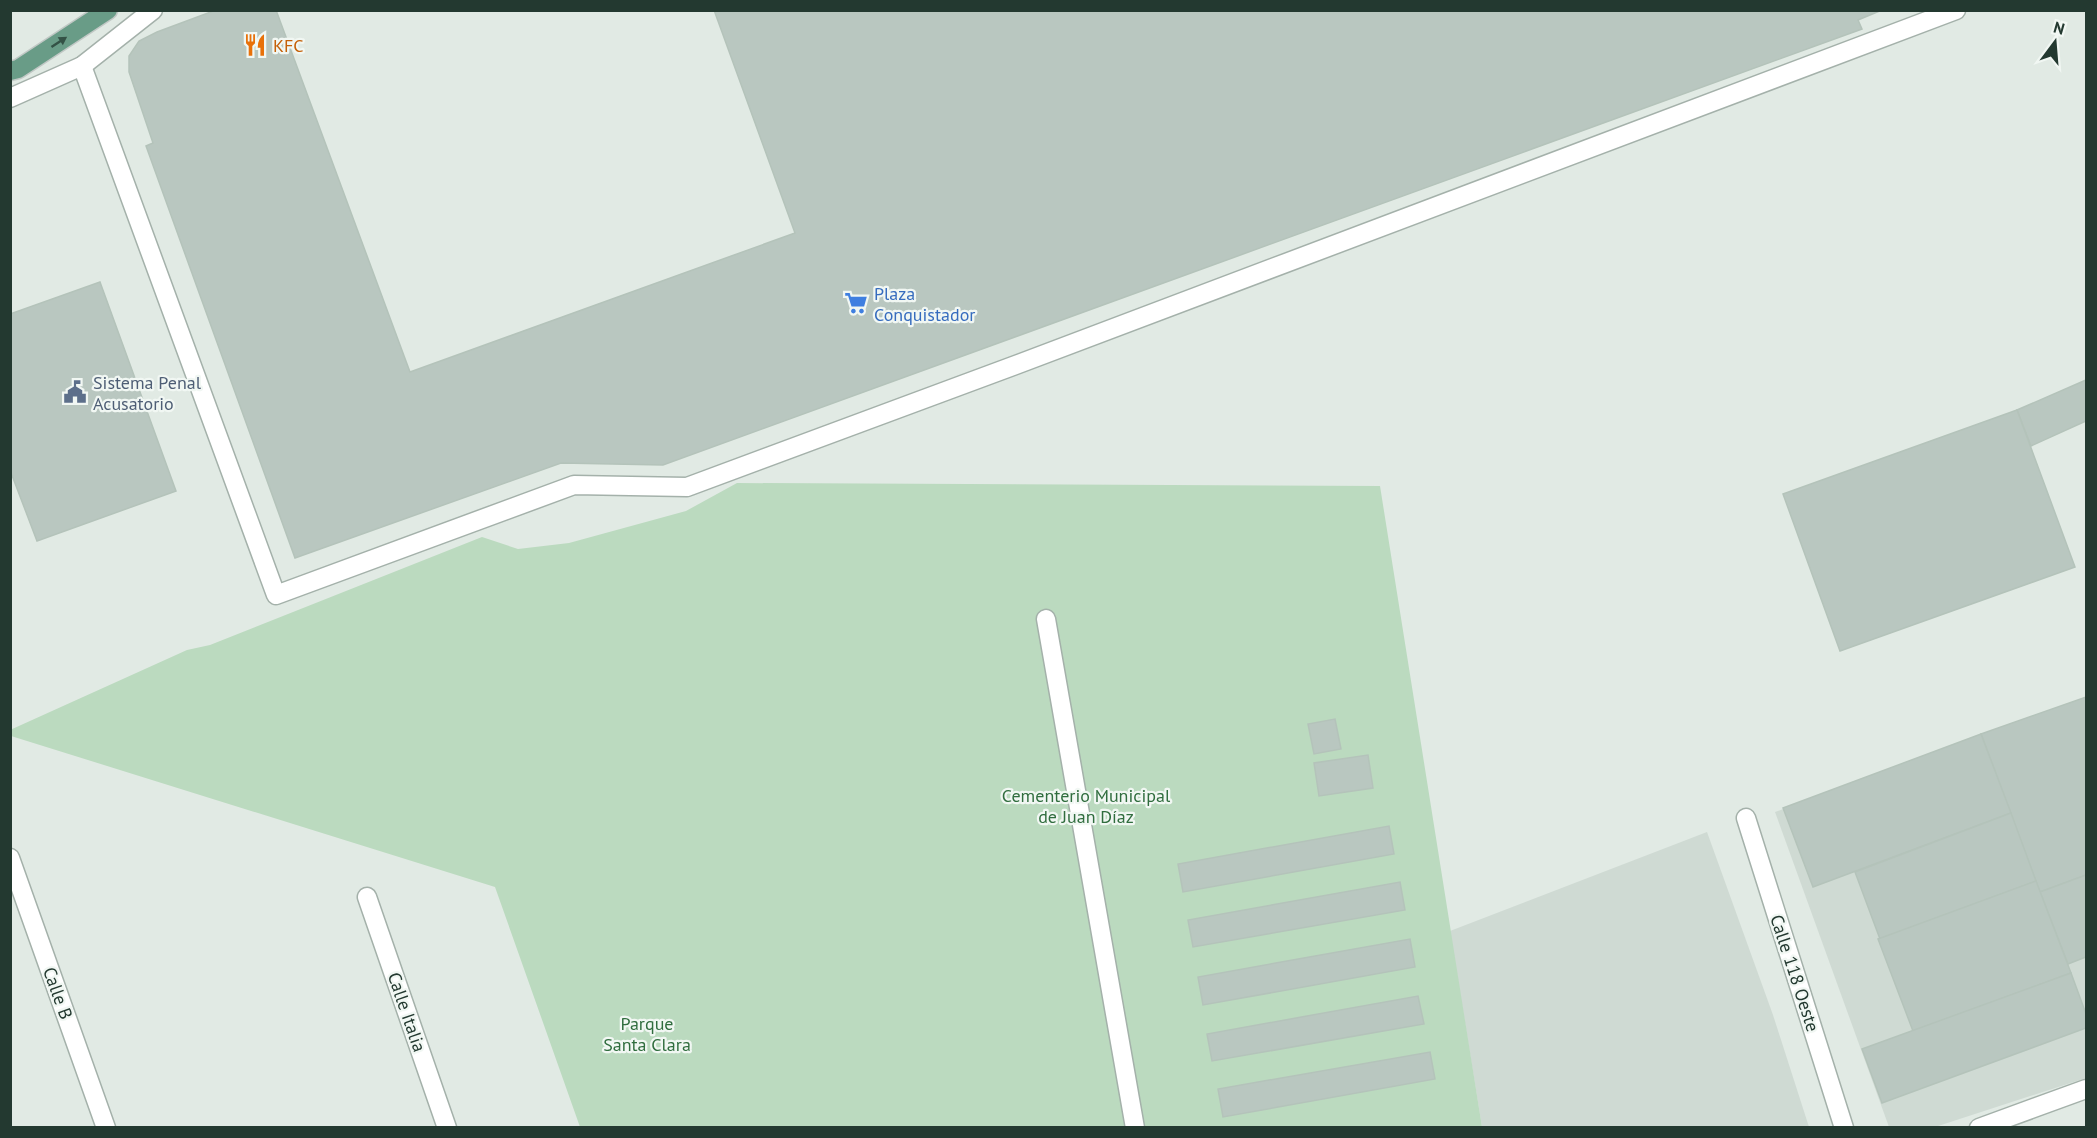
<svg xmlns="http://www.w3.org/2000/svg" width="2097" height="1138" font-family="'PT Sans',sans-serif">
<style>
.built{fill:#cfdad3}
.green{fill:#bbdabf}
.building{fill:#b9c7c0;stroke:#b4c3ba;stroke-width:1.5}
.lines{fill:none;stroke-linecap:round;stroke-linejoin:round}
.minor-casing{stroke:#a4b1aa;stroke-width:21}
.major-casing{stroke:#c1c8c5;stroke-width:21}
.minor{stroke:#fff;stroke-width:18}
.major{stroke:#699c87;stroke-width:18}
.oneway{fill:#345246}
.labels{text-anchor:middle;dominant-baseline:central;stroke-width:4.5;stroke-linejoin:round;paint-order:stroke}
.food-label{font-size:18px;fill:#c56008;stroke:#f1f7f3;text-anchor:start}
.shop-label{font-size:18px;fill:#366cbe;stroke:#f1f7f3;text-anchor:start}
.service-label{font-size:18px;fill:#4e5e75;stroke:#f1f7f3;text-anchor:start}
.park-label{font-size:18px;fill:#306d3e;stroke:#f1f7f3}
.street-label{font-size:18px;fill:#233930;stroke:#f1f7f3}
</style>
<rect width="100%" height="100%" fill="#e1eae4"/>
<g class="built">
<path d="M2086,697V1078L1935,1127H1889L1775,812Z"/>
<path d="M1707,832L1773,1015L1809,1127H1482L1450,931Z"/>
</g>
<path class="green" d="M737,483L1380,486L1482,1127H580L495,887L11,736L10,730L187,650L210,645L482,537L518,549L569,543L686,511Z"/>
<g class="building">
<path d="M216,10H276L410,372L795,233L714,10H1882L1858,20L1862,29L663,465L561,463L295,558L146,146L153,143L129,72V56L139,41L157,32Z"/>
<path d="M100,282L176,491L37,541L10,470V314Z"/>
<path d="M2086,380V421L2031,446L2017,410Z"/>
<path d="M2017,410L2075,567L1840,651L1783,494Z"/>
<path d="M2086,697V875L2040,892L1981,734Z"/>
<path d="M1335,719L1341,749L1314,754L1308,724Z"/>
<path d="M1981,734L2011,813L1813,887L1783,808Z"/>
<path d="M1368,755L1373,788L1319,796L1314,763Z"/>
<path d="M2011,813L2036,881L1880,939L1855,872Z"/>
<path d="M1389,826L1394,854L1183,892L1178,864Z"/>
<path d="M2086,875V957L2068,964L2040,892Z"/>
<path d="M2036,881L2071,973L1913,1031L1878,939Z"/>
<path d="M1400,882L1405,910L1193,947L1188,920Z"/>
<path d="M1410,939L1415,967L1203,1005L1198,977Z"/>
<path d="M2071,973L2086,1014V1028L1882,1103L1862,1049Z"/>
<path d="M1418,996L1424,1024L1212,1061L1207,1034Z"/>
<path d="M1430,1052L1435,1079L1223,1117L1218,1089Z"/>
</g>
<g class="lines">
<g class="minor-casing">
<g id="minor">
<path d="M82,66L276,595L574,485L687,487L1013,366L1956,10"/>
<path d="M10,98L82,66L153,10"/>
<path d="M1046,619L1135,1128"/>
<path d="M1746,818L1844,1128"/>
<path d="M10,858L106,1128"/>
<path d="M367,897L447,1128"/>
<path d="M1979,1128L2086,1089"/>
</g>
</g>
<g class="major-casing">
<path id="major" d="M10,71L18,69L108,10"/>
</g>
<use href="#minor" class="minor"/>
<use href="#major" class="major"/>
</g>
<defs><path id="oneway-solid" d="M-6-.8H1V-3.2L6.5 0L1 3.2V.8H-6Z" transform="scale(1.5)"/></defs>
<use class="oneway" href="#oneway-solid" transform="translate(59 42) rotate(-33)"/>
<defs>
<g id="restaurant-bare" transform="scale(1.8)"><path d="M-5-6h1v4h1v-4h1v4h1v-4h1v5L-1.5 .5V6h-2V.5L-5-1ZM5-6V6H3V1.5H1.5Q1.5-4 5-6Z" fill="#e8710a" stroke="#f1f7f3" stroke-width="2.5" paint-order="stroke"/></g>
<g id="supermarket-bare" transform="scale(1.8)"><path d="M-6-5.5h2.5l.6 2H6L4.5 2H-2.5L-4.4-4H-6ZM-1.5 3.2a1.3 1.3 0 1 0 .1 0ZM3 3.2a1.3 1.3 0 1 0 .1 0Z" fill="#3f7fe0" stroke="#f1f7f3" stroke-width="2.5" paint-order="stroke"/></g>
<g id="civic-bare" transform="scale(1.8)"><path d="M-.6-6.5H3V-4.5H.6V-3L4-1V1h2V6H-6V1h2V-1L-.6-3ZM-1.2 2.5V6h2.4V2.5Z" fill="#5c6f8a" stroke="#f1f7f3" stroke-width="2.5" paint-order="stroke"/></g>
</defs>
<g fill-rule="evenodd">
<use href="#restaurant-bare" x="255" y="45"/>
<use href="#supermarket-bare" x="856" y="303"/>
<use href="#civic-bare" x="75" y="392"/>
</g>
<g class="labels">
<g class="food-label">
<text x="273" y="45">KFC</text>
</g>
<g class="shop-label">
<text x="874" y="293">Plaza<tspan x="874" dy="21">Conquistador</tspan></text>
</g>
<g class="service-label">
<text x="93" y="382">Sistema Penal<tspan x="93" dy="21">Acusatorio</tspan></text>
</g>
<g class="park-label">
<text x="1086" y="795">Cementerio Municipal<tspan x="1086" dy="21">de Juan Díaz</tspan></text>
<text x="647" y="1023">Parque<tspan x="647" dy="21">Santa Clara</tspan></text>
</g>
<g class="street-label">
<text transform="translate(1795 973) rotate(72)">Calle 118 Oeste</text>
<text transform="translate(58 993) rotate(70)">Calle B</text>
<text transform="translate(407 1012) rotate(71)">Calle Italia</text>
</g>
</g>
<rect width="2097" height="1138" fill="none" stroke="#233930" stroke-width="24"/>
<g transform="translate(2055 42) rotate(16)" stroke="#f1f7f3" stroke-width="4.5" paint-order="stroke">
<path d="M0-4.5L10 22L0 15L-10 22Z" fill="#233930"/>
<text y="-9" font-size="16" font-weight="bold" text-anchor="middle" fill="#233930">N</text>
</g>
</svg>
